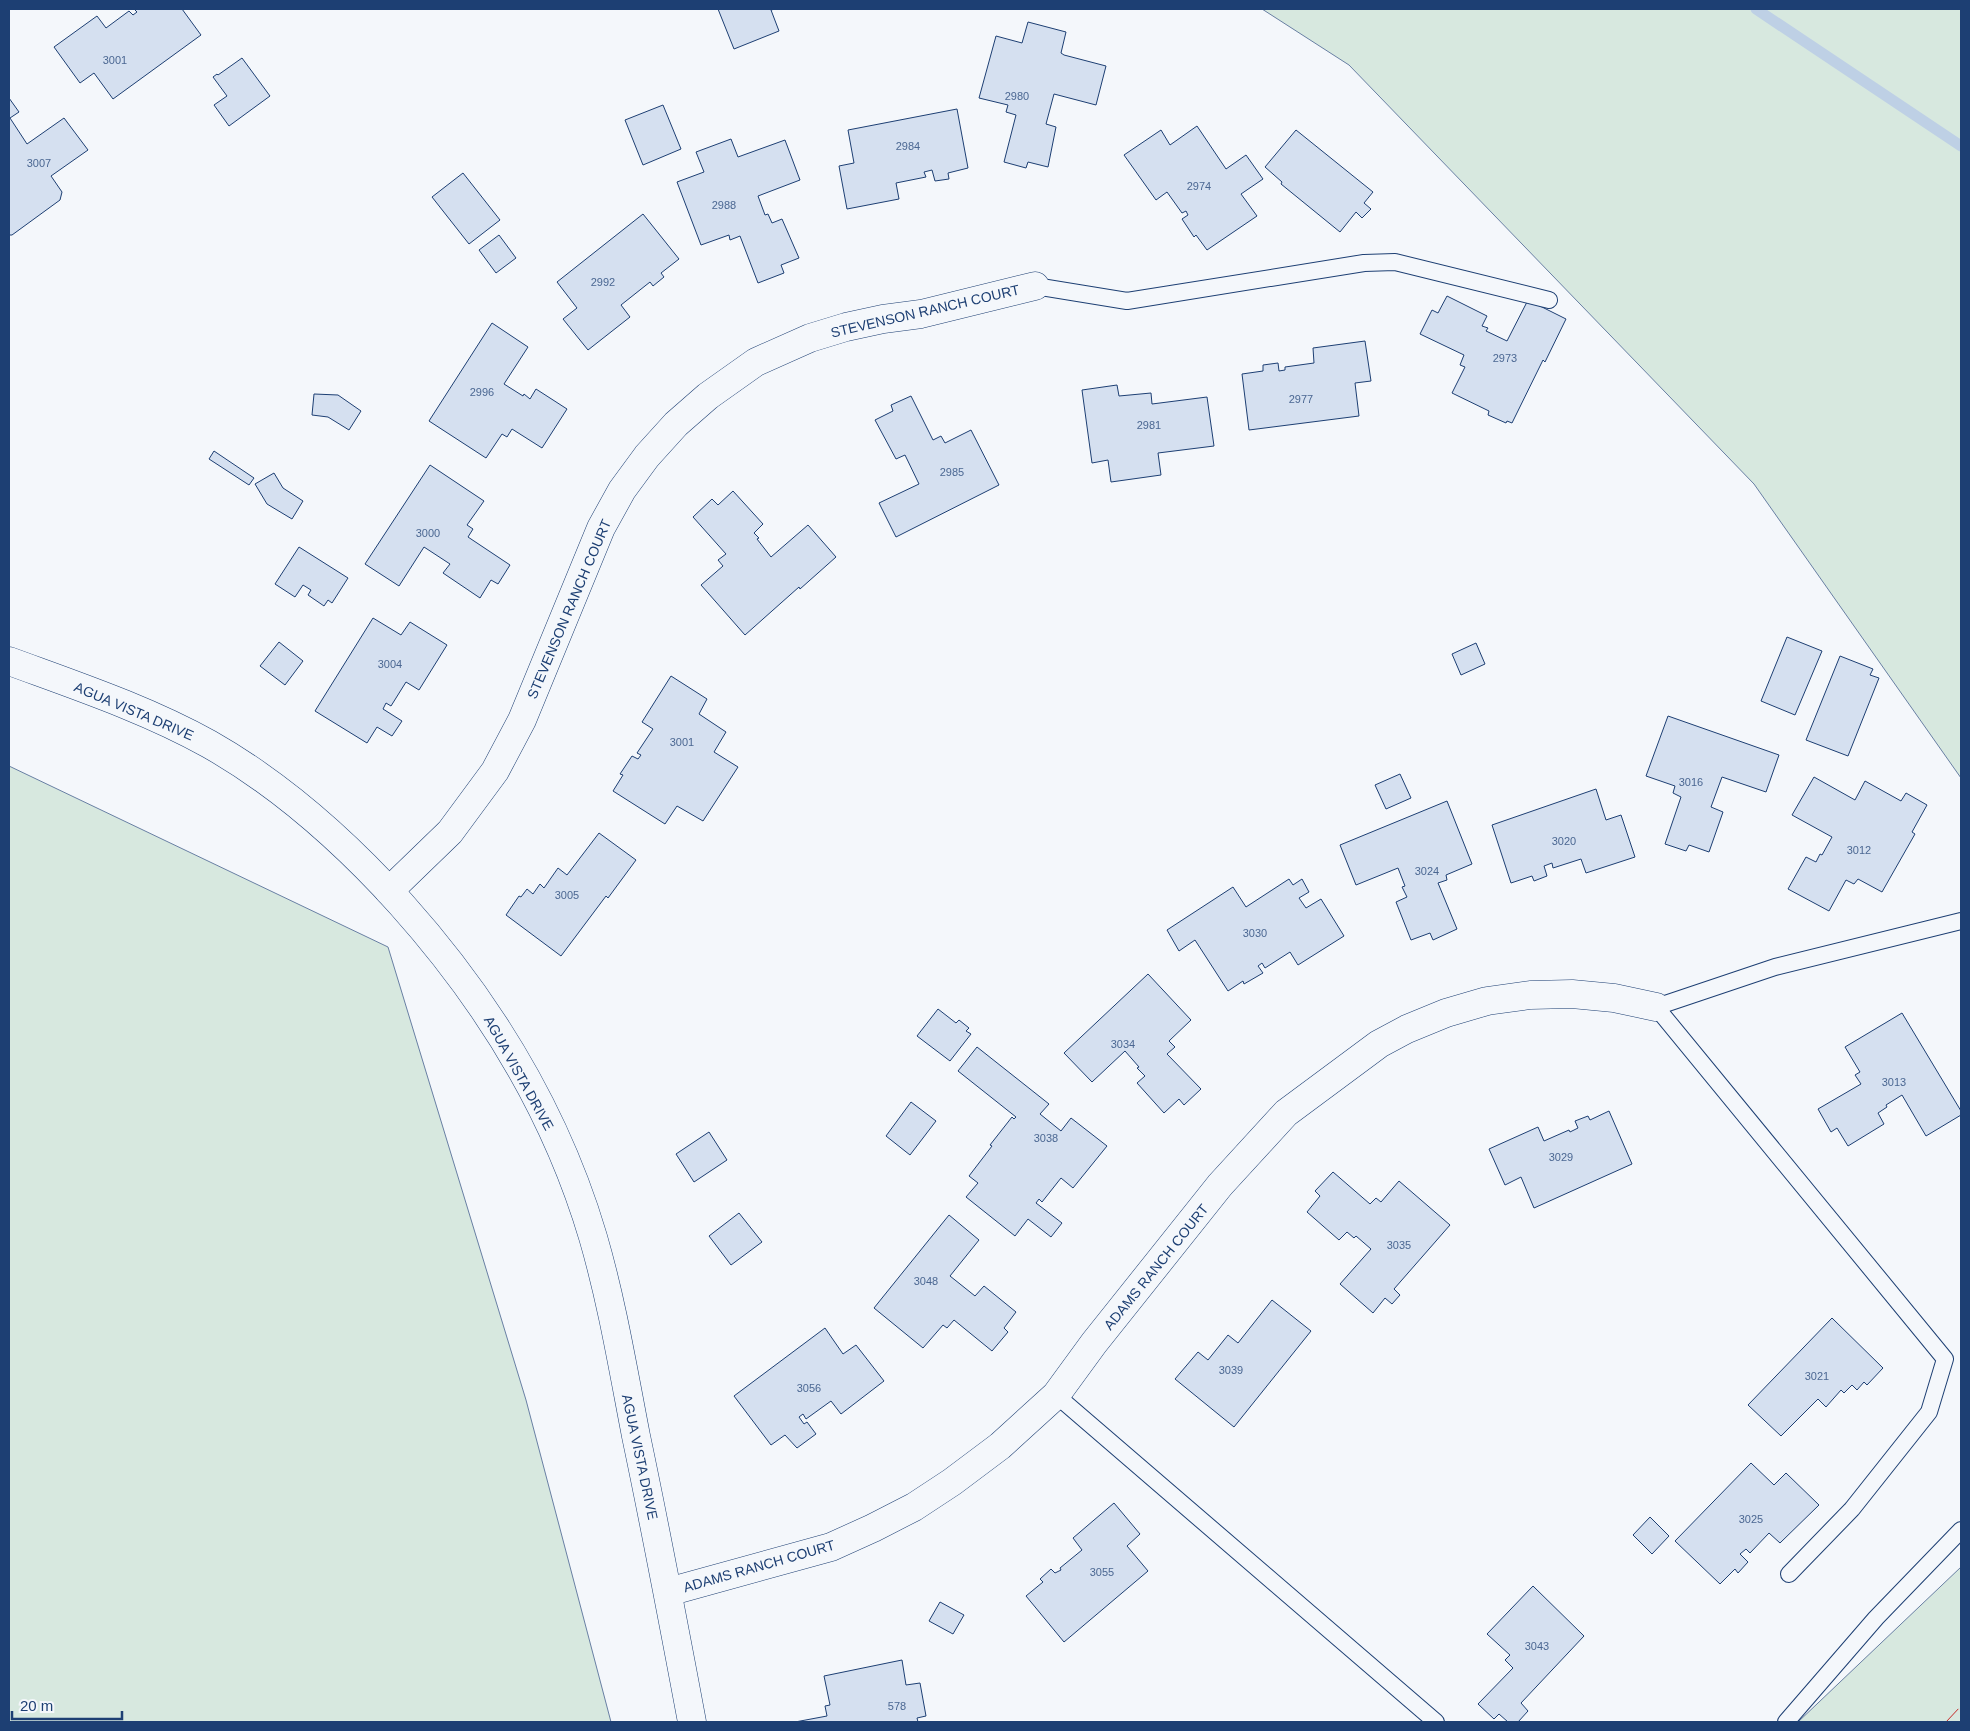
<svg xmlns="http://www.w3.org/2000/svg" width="1970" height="1731" font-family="Arial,sans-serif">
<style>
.green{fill:#d7e8df;stroke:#687fa3}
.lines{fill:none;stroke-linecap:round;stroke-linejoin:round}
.stream{stroke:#bed0e5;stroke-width:11}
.building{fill:#d5e0f0;stroke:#1d3f73}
.service-casing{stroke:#1d3f73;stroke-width:18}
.minor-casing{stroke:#1d3f73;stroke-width:29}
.service{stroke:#f4f7fb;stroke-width:16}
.minor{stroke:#f4f7fb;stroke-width:28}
.power{stroke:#c62828;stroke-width:1;stroke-dasharray:18 4 2.5 4;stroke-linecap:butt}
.labels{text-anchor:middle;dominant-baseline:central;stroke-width:4;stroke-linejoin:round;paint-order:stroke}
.number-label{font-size:11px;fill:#4b6792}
.street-label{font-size:14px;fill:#1d3f73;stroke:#f4f7fb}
</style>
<rect width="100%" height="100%" fill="#f4f7fb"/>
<g class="green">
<path d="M1262,9H1961V778L1754,484L1349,65Z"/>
<path d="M9,766L388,947L526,1400L611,1722H9Z"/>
<path d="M1961,1567V1722H1798Z"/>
</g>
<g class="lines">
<path class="stream" d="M1756,9L1961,146"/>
</g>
<g class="building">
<path d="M134,9H182L201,35L113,99L94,73L80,83L54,47L97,16L106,28L129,11L133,15L137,12Z"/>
<path d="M718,9H775L771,10L779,31L734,49Z"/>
<path d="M1028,22L1066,32L1061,53L1064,55L1106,66L1096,105L1054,94L1046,124L1056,127L1048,167L1028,162L1026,168L1004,162L1016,115L1006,112L1008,105L979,98L996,36L1022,43Z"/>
<path d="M242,58L270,96L229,126L214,105L227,96L213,77L217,74L218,75Z"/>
<path d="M9,98L19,112L10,118L27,144L64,118L88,150L51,176L62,192L60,200L12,235H9Z"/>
<path d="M663,105L681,149L643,165L625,120Z"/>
<path d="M957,109L968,168L948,173L949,179L935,181L932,170L924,172L926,177L896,183L899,199L847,209L839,166L854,163L848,130Z"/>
<path d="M1197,126L1226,169L1246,155L1263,179L1241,194L1257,216L1207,250L1196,235L1194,237L1182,219L1188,215L1186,211L1182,213L1167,192L1156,200L1124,155L1161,130L1170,145Z"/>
<path d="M1296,130L1373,192L1364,203L1371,209L1362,218L1356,212L1340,232L1281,184L1282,182L1265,167Z"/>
<path d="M731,139L738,157L785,140L800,180L758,196L765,215L768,214L772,223L782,219L799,258L781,265L784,273L758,283L740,236L730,240L729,235L701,245L677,182L704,172L696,152Z"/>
<path d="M463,173L500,220L469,244L432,197Z"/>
<path d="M643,214L679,259L661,273L664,277L653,286L650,282L621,305L630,317L588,350L563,319L577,308L557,282Z"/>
<path d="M499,235L516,258L496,273L479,250Z"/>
<path d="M1447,296L1487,316L1482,326L1488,328L1486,331L1507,341L1528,300L1566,319L1545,362L1543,360L1512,423L1507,421L1506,423L1488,415L1489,411L1452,393L1465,367L1460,365L1464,355L1420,334L1432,310L1438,313Z"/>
<path d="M492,323L528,347L504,384L523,396L524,394L530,399L536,389L567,409L542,448L512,429L507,437L502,434L486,458L429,421Z"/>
<path d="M1365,341L1371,381L1355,383L1359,416L1249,430L1242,374L1263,371V365L1278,363L1279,371L1285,370V367L1314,363L1313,348Z"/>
<path d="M1117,385L1119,396L1151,393L1152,404L1207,397L1214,446L1158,453L1161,475L1111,482L1108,460L1092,463L1082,390Z"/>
<path d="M314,394L338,395L361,411L349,430L328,417L312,415Z"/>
<path d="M911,396L933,440L941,436L945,443L971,430L999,485L896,537L879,503L919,484L905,455L896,459L875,420L893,411L891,405Z"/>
<path d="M214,451L254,478L249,485L209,459Z"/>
<path d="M430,465L484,501L467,525L473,529L468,537L510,565L498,584L491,580L480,598L443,573L450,564L424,547L399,586L365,564Z"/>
<path d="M274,473L283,488L303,501L292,519L267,504L255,484Z"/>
<path d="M733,491L763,524L754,533L759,538L757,539L771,557L808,525L836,557L800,589L799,587L745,635L701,585L723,566L718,560L726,554L693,517L712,499L718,505Z"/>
<path d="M299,547L348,578L332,603L328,600L324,606L308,595L311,590L303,585L295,597L275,584Z"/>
<path d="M373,618L401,635L410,622L447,645L419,690L406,682L391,706L386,703L383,709L402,721L392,736L377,727L367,743L315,711Z"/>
<path d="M1787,637L1822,651L1795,715L1761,701Z"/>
<path d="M279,642L303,661L285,685L260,666Z"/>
<path d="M1476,643L1485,664L1461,675L1452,654Z"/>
<path d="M1840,656L1873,669L1870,675L1879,678L1848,756L1806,740Z"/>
<path d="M671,676L707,699L699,714L726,732L714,752L738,767L703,821L677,806L665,824L613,791L623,775L620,774L632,756L638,759L641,755L637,753L653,729L642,722Z"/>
<path d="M1668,716L1779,755L1766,792L1722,777L1711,807L1723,812L1709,852L1689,845L1686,851L1665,844L1681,797L1673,793L1675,786L1646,776Z"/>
<path d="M1400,774L1411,798L1386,809L1375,785Z"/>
<path d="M1814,777L1855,800L1865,781L1901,801L1906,793L1927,805L1912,832L1915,834L1882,892L1858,879L1854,884L1846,880L1829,911L1788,889L1806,857L1816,862L1820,854L1822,855L1832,837L1792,815Z"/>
<path d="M1596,789L1606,820L1621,815L1635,857L1586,873L1581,859L1553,868L1552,863L1544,866L1547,876L1534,881L1532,876L1511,883L1492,825Z"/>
<path d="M1447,801L1472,864L1446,875L1447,880L1438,883L1457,929L1433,940L1430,933L1411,940L1396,902L1407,897L1402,887L1405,886L1398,868L1356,885L1340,845Z"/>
<path d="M599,833L636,860L608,898L606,896L561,956L506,915L519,896L521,897L527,889L533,894L540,884L544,888L558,868L567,875Z"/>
<path d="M1289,879L1293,885L1302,879L1309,892L1299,898L1306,908L1321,899L1344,936L1298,965L1290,952L1265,968L1262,963L1258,966L1263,973L1244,984L1243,981L1228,991L1195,940L1179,951L1167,930L1233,887L1246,907Z"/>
<path d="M1148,974L1191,1020L1169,1041L1175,1047L1167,1054L1201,1089L1184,1105L1179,1099L1164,1113L1137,1083L1145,1076L1137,1068L1139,1067L1125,1051L1092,1082L1064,1053Z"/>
<path d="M938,1009L956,1023L959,1020L969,1028L966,1031L971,1034L950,1061L917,1036Z"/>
<path d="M1902,1013L1961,1111V1115L1926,1136L1902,1095L1886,1105L1887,1107L1878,1113L1884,1124L1848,1146L1837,1128L1831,1132L1818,1109L1861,1084L1855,1075L1860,1072L1845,1047Z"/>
<path d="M977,1047L1049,1104L1040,1114L1061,1131L1071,1118L1107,1146L1073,1188L1061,1178L1042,1202L1039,1199L1036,1203L1062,1223L1051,1237L1028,1219L1015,1236L966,1197L978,1183L969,1176L992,1146L990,1145L1012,1117L1014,1119L1016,1117L958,1071Z"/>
<path d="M911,1102L936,1121L910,1155L886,1136Z"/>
<path d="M1609,1111L1632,1164L1534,1208L1521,1177L1505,1185L1489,1149L1538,1127L1544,1141L1569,1130L1570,1132L1578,1128L1575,1121L1588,1116L1590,1120Z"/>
<path d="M709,1132L727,1160L694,1182L676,1154Z"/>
<path d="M1333,1172L1370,1204L1376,1198L1381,1202L1399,1181L1450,1225L1394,1289L1400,1295L1392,1304L1385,1298L1373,1313L1340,1284L1371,1249L1356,1236L1354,1238L1347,1232L1339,1240L1307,1212L1320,1196L1315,1191Z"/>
<path d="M739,1213L762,1242L731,1265L709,1236Z"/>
<path d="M949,1215L979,1240L950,1276L975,1296L984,1286L1016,1312L1004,1328L1008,1332L992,1351L954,1320L947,1328L943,1325L923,1348L874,1308Z"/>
<path d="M1272,1300L1311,1331L1234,1427L1175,1379L1198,1352L1208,1360L1228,1335L1238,1343Z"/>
<path d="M1832,1318L1883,1368L1867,1385L1864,1382L1857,1390L1852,1385L1844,1393L1841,1390L1826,1407L1818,1399L1781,1436L1748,1405Z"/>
<path d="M825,1328L843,1354L856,1345L884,1381L841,1414L831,1401L806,1419L803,1414L799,1417L804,1424L807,1422L816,1434L797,1448L785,1435L771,1445L734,1396Z"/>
<path d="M1751,1463L1774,1485L1786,1473L1819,1505L1780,1543L1769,1533L1750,1553L1746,1549L1740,1554L1748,1562L1738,1573L1735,1569L1720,1584L1675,1541Z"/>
<path d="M1114,1503L1140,1534L1127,1546L1148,1571L1064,1642L1026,1596L1043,1582L1040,1579L1051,1569L1055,1573L1061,1570L1060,1568L1082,1550L1073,1538Z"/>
<path d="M1650,1517L1669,1536L1652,1554L1633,1535Z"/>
<path d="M1533,1586L1584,1636L1521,1703L1528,1711L1518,1722H1508L1499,1714L1494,1719L1478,1704L1513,1668L1505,1660L1510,1655L1487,1634Z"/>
<path d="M940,1602L964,1615L953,1634L929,1621Z"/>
<path d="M902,1660L906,1685L920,1683L926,1716L917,1718L918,1722H795L827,1716L825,1706L830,1705L824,1676Z"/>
</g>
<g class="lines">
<g class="service-casing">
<g id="service">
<path d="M1035,286L1127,301L1364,263L1395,262L1549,300"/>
<path d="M1056,1395L1436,1722"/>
<path d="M1789,1574L1852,1509L1929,1412L1945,1359L1656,1007L1775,967L1961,921"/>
<path d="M1786,1722L1876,1618L1961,1530"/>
</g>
</g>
<g class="minor-casing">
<g id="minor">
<path d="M9,661C77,686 146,709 209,744C283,786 345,842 401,904C487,1000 556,1112 593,1237C612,1302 623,1369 636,1436C656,1531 674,1626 692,1722"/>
<path d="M389,891L450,832L495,771L522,720L601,528L622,490L647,456L676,424L708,396L756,362L810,338L846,327L883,319L921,314L1035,286"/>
<path d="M668,1592L831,1547L873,1528L914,1507L952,1482L1000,1446L1056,1395L1094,1343L1220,1185L1286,1113L1379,1044L1407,1029L1446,1013L1487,1001L1530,995L1572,994L1614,998L1656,1007"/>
</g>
</g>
<use href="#service" class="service"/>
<use href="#minor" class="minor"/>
<path class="power" d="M1946,1722L1961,1706"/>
</g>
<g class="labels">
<g class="number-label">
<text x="115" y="60">3001</text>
<text x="1017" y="96">2980</text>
<text x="908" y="146">2984</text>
<text x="39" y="163">3007</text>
<text x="1199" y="186">2974</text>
<text x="724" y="205">2988</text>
<text x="603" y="282">2992</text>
<text x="1505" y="358">2973</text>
<text x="482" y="392">2996</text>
<text x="1301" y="399">2977</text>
<text x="1149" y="425">2981</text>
<text x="952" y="472">2985</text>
<text x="428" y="533">3000</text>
<text x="390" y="664">3004</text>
<text x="682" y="742">3001</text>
<text x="1691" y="782">3016</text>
<text x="1564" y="841">3020</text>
<text x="1859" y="850">3012</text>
<text x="1427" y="871">3024</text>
<text x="567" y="895">3005</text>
<text x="1255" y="933">3030</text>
<text x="1123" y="1044">3034</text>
<text x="1894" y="1082">3013</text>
<text x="1046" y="1138">3038</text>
<text x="1561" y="1157">3029</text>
<text x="1399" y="1245">3035</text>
<text x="926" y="1281">3048</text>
<text x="1231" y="1370">3039</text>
<text x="1817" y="1376">3021</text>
<text x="809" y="1388">3056</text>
<text x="1751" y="1519">3025</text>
<text x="1102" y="1572">3055</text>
<text x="1537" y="1646">3043</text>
<text x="897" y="1706">578</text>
</g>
<g class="street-label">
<text transform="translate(925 311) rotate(-13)">STEVENSON RANCH COURT</text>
<text transform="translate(569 609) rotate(-67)">STEVENSON RANCH COURT</text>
<text transform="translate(134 711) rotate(23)">AGUA VISTA DRIVE</text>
<text transform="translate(519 1073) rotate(61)">AGUA VISTA DRIVE</text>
<text transform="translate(1156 1267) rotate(-51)">ADAMS RANCH COURT</text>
<text transform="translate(640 1457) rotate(78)">AGUA VISTA DRIVE</text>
<text transform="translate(759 1566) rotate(-16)">ADAMS RANCH COURT</text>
</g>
</g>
<rect width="1970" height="1731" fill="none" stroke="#1d3f73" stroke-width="20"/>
<path d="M12 1711v8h110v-8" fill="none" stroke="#1d3f73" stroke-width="2.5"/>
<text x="20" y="1711" font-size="15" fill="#1d3f73" stroke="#f4f7fb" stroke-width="4" paint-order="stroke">20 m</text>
</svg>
